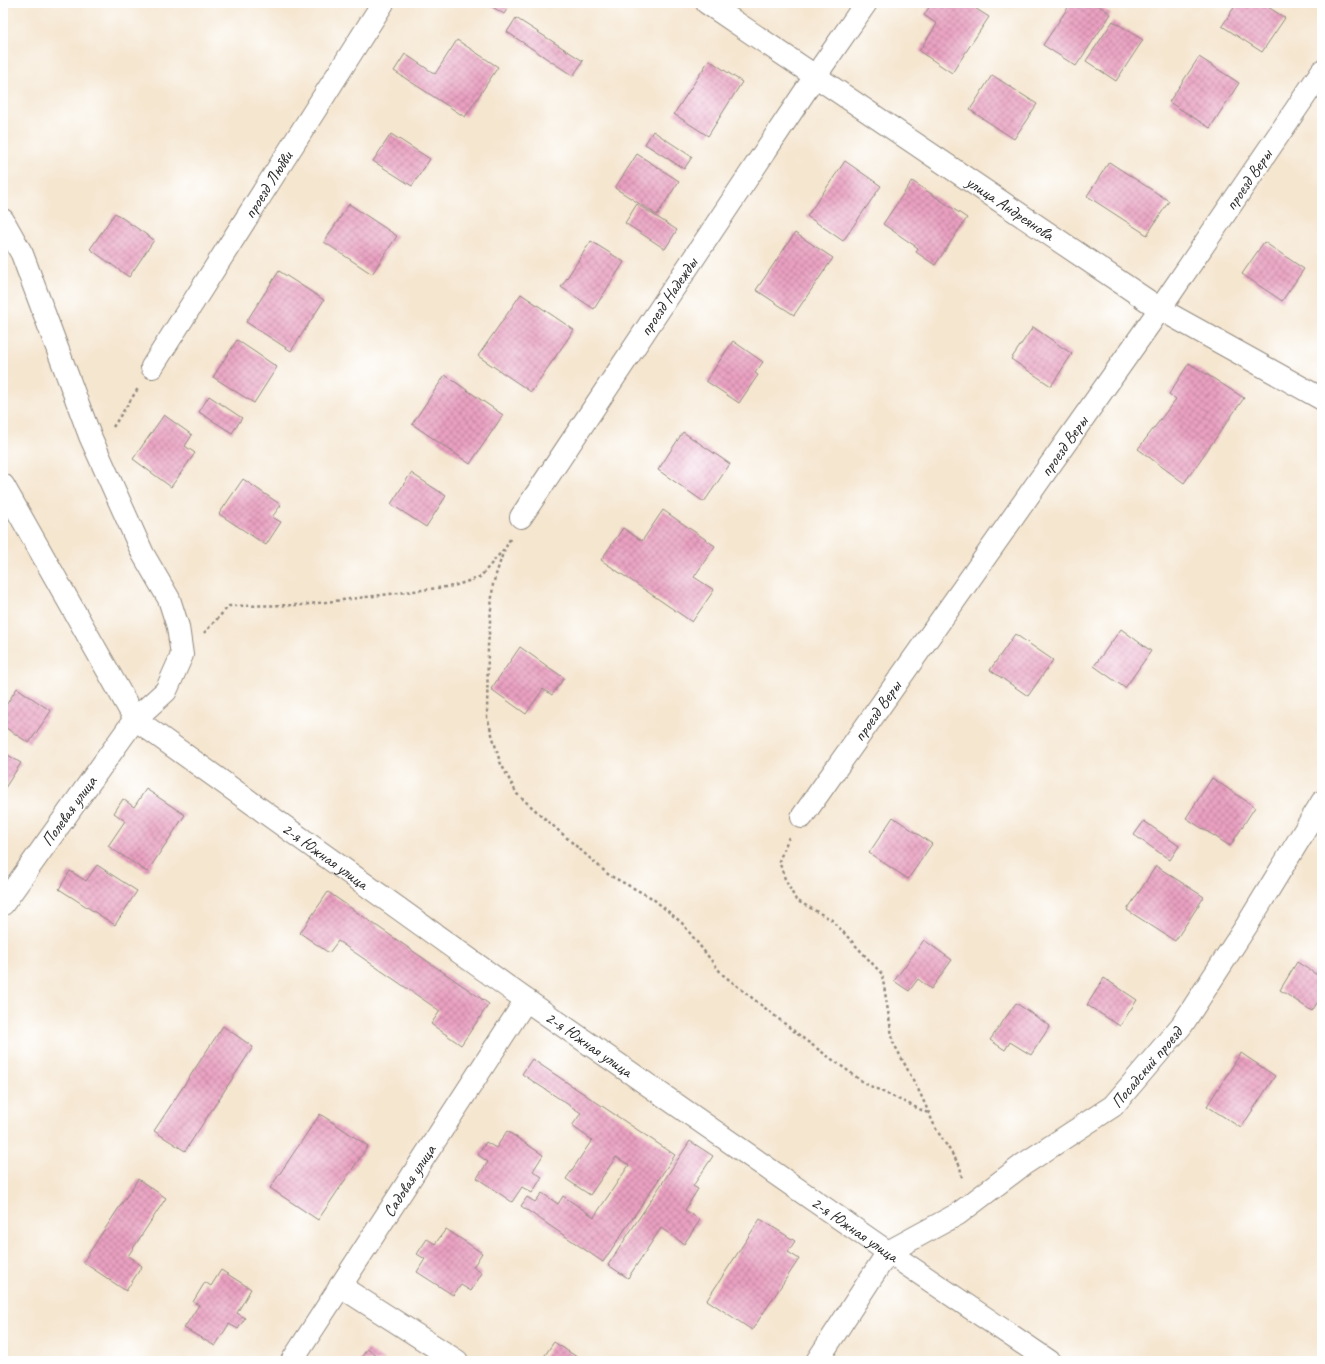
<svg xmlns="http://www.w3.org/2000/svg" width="1325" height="1364" font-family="Caveat,sans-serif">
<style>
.building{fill:url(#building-cross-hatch)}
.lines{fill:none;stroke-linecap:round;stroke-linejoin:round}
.minor-casing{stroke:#90887e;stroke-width:24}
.path{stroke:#90887e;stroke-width:2.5;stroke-dasharray:3 3;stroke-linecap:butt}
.minor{stroke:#fff;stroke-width:22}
.labels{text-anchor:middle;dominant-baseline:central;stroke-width:3;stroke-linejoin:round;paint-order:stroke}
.street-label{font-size:17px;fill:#2b2b2b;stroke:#fff}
</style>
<defs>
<pattern id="building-cross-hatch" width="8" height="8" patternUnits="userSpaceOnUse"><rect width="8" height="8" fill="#eaa0c1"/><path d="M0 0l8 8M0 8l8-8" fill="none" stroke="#be839d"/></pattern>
</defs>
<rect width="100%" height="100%" fill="#fff"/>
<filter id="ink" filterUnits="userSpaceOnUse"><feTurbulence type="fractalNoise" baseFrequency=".025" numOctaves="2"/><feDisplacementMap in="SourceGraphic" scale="8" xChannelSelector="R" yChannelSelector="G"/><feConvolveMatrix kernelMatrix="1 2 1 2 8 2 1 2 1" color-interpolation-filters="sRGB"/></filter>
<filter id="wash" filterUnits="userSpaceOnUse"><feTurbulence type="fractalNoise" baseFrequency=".012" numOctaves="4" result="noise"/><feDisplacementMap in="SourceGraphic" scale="16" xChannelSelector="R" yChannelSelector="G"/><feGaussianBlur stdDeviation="0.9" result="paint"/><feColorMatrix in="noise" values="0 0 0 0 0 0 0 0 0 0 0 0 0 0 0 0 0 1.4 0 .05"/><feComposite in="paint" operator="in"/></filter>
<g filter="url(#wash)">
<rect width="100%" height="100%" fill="#f5e6d0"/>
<g id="blocks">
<g class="building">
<path d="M486,3H511L504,14Z"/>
<path d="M932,3H967L989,17L952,73L919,51L937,24L924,15Z"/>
<path d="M1071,3H1095L1111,14L1076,66L1043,45Z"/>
<path d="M1237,3H1262L1285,18L1262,52L1222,26Z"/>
<path d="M516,18L583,61L573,76L507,32Z"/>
<path d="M1113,21L1143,40L1116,81L1086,61Z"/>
<path d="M457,40L498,67L465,117L394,71L405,54L435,74Z"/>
<path d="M1199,57L1239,83L1210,128L1169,102Z"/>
<path d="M709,60L742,82L708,136L674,114Z"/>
<path d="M992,75L1037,104L1014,139L970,110Z"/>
<path d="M653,131L692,157L684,169L645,144Z"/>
<path d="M391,134L430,159L412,186L373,161Z"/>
<path d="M637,154L679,181L657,215L615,188Z"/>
<path d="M845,161L881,186L843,241L807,216Z"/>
<path d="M1109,162L1169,201L1147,235L1087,196Z"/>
<path d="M912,181L967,218L935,265L916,252L918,248L883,224Z"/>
<path d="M349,204L397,236L372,274L324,242Z"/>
<path d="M637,204L677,230L665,249L625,223Z"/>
<path d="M115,213L154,240L129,277L90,249Z"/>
<path d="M795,233L833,258L794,315L756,290Z"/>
<path d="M591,241L624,262L594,309L561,287Z"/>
<path d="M1264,242L1304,269L1282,301L1242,274Z"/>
<path d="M279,271L324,300L291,351L246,322Z"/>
<path d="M521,294L574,330L531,392L478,356Z"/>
<path d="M1033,327L1072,354L1051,386L1011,359Z"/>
<path d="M237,340L277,367L254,403L213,377Z"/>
<path d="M733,341L763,362L755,373L758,375L739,403L706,381Z"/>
<path d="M1189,363L1244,398L1184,483L1138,449L1176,399L1169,394Z"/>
<path d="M445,375L503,415L470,464L412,424Z"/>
<path d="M209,396L242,418L232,433L199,412Z"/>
<path d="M164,415L192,435L185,446L195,453L171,487L133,459Z"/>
<path d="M683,432L730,464L704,502L658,470Z"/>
<path d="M411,473L446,496L426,527L391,504Z"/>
<path d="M243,479L281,505L272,517L281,522L266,545L219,514Z"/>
<path d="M663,510L715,546L694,577L714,590L692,622L601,560L623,528L642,541Z"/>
<path d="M1121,629L1151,651L1125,688L1094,666Z"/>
<path d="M1015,634L1053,660L1028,696L990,670Z"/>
<path d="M520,647L564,678L552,695L543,689L526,714L491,689Z"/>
<path d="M17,688L51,711L29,743L3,726V710Z"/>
<path d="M3,752L21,763L3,791Z"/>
<path d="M1212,778L1255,807L1230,846L1186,818Z"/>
<path d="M146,789L185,815L147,872L108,846L125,821L114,813L123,799L134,807Z"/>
<path d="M893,817L932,844L908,879L869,853Z"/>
<path d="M1144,821L1179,846L1170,860L1134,835Z"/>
<path d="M97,865L137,891L115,925L59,889L70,871L86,881Z"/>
<path d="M1156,866L1204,897L1175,941L1127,910Z"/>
<path d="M328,892L489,1004L461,1045L431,1024L440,1011L338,941L329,953L300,933Z"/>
<path d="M924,940L952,960L931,989L918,979L909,991L894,981Z"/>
<path d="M1297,962L1322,978V995L1312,1011L1280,990Z"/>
<path d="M1104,978L1137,1000L1120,1026L1087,1005Z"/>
<path d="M1016,1003L1050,1026L1031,1055L1010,1042L1005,1050L990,1040Z"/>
<path d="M223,1026L253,1047L185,1151L154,1131Z"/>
<path d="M1241,1053L1275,1076L1241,1128L1207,1106Z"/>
<path d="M532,1059L675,1155L603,1262L521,1206L527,1197L535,1202L542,1193L558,1204L563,1196L594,1217L629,1165L616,1157L590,1195L566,1179L592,1140L572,1126L581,1113L522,1074Z"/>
<path d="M320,1114L368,1146L318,1220L270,1188Z"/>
<path d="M507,1131L543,1155L533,1171L542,1177L532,1193L522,1187L512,1202L477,1178L488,1162L478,1155L486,1142L496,1148Z"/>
<path d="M690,1141L713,1156L693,1186L698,1189L685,1210L700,1220L684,1244L661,1228L628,1278L608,1265Z"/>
<path d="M138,1179L166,1198L128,1256L142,1266L126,1291L83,1262Z"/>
<path d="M760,1219L795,1241L788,1252L799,1259L752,1330L707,1300Z"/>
<path d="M446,1229L482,1253L473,1267L482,1273L471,1291L461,1285L453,1295L417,1272L425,1259L417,1254L427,1239L435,1244Z"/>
<path d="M221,1270L251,1289L237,1313L245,1318L238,1329L229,1324L215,1346L184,1328L199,1305L193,1302L205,1282L211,1286Z"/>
<path d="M554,1342L580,1359L579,1361H541Z"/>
<path d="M367,1349L385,1361H359Z"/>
</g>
</g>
</g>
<g filter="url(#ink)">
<use href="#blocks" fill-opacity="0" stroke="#90887e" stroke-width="1"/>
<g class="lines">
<g class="minor-casing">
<g id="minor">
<path id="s1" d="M707,3L1160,309L1322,399"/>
<path d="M3,220L22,254L90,436L143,554L169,599L178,627L182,655L166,691L135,719L3,904"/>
<path id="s2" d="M152,367L383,3"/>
<path id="s3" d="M3,485L135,719L526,1000L888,1252L1049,1361"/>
<path id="s4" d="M521,517L816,75L866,3"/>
<path id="s5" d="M802,817L1160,309L1322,71"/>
<path d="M340,1286L457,1361"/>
<path id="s6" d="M292,1361L526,1000"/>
<path id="s7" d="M817,1361L888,1252L958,1214L1024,1164L1113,1106L1182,1025L1247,925L1322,802"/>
</g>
</g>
<g class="path">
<path d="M113,427L139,387"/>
<path d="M510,539L503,553L493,584L488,646L487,717L500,762L517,794L609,875L652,898L682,923L722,974L804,1039L866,1084L930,1114"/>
<path d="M204,633L229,606L302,605L454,586L480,577L504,549"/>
<path d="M789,837L779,861L785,879L796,900L832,920L882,974L893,1042L920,1093L936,1129L960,1166L962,1178"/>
</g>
<use href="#minor" class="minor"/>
</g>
</g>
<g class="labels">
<g class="street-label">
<text stroke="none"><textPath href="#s5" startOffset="778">проезд Веры</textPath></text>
<text stroke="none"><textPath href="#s2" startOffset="216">проезд Любви</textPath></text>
<text stroke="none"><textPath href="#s1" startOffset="366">улица Андреянова</textPath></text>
<text stroke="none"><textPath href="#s4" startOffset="265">проезд Надежды</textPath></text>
<text stroke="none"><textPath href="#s5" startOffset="454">проезд Веры</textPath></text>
<text stroke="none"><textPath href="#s5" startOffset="130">проезд Веры</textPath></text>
<text transform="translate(69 811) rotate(-54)">Полевая улица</text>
<text stroke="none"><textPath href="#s3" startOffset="503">2-я Южная улица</textPath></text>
<text stroke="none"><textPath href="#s3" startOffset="827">2-я Южная улица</textPath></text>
<text stroke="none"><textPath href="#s7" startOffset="450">Посадский проезд</textPath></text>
<text stroke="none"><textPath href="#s6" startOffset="215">Садовая улица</textPath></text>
<text stroke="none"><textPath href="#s3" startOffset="1151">2-я Южная улица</textPath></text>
</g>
</g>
<rect width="1325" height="1364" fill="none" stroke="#fff" stroke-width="16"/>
</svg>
